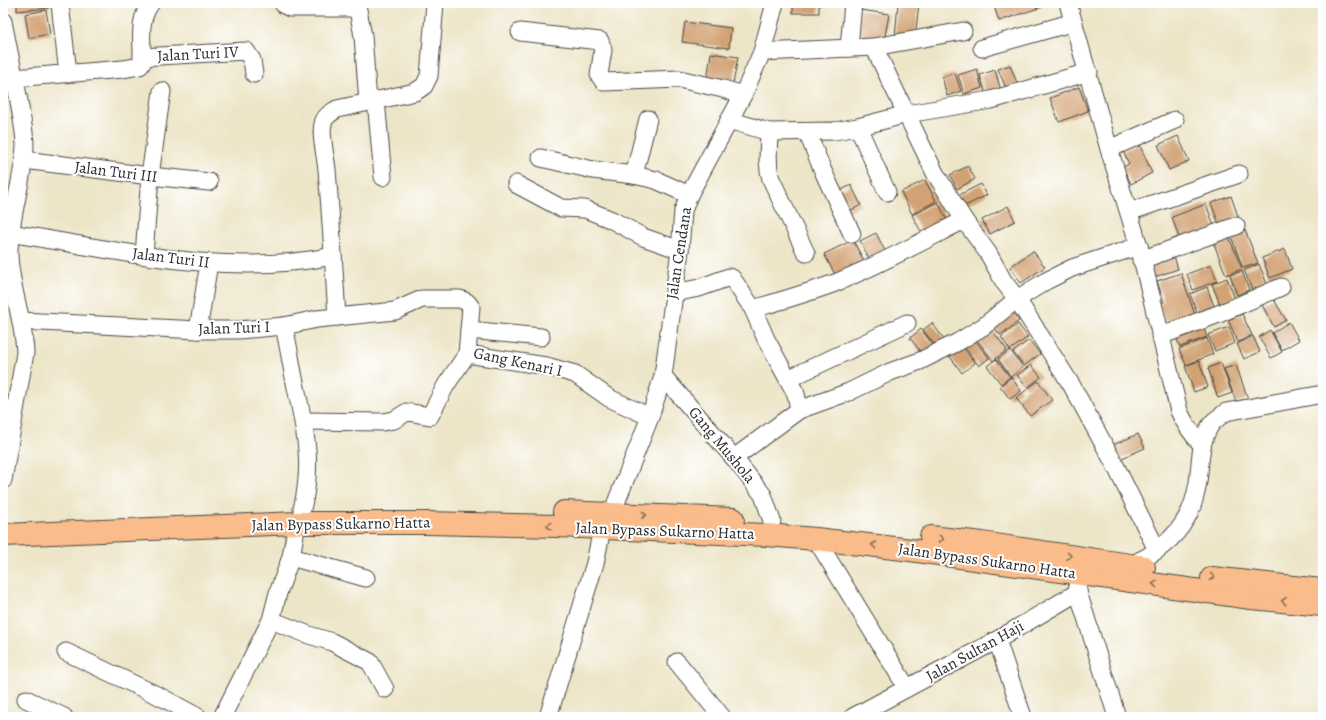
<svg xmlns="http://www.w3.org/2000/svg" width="1326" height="720" font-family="Alegreya,serif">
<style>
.building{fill:#d2a275}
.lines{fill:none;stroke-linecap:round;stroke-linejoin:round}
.minor-casing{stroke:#484742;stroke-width:19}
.highway-casing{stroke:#484742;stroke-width:24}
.minor{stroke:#fff;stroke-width:17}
.highway{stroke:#f9bc8a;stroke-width:22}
.oneway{stroke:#886c56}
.labels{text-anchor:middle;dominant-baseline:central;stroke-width:4;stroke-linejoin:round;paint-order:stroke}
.street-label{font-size:16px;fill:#2b2b2b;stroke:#fff}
</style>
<rect width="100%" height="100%" fill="#fff"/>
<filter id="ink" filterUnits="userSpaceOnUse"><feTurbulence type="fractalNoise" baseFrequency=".025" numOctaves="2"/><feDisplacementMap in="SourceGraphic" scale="8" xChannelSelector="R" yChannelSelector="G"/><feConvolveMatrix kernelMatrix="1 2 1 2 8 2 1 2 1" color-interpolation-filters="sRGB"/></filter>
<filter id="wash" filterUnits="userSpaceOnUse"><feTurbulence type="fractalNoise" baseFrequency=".012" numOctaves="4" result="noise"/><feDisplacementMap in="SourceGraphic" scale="16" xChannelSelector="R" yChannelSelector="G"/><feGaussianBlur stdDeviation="0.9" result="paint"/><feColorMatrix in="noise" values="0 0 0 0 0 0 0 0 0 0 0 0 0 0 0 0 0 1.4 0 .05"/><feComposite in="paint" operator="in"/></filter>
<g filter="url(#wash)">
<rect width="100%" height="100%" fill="#ede5c7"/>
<g id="blocks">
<g class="building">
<path d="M17,3H49V8L17,11Z"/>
<rect x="793" y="3" width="26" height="10"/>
<path d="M898,3H919L915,39L895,37Z"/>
<path d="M993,3H1041L1042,7L999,21Z"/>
<path d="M46,10L50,34L29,38L25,14Z"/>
<path d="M860,10L889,14L884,42L856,38Z"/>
<path d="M685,22L731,28L729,48L682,42Z"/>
<path d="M711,53L738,57L733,84L707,80Z"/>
<path d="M1010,65L1019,88L1008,93L998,69Z"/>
<path d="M977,69L982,88L964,94L958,75Z"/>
<path d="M995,70L1002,94L987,98L980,75Z"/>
<path d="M955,73L961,91L947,96L942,77Z"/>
<path d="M1079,87L1088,111L1059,122L1050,98Z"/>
<path d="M1323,103V112L1319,104Z"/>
<path d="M1178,136L1189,161L1169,170L1158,145Z"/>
<path d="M1139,143L1152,173L1131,184L1123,167L1129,164L1123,151Z"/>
<path d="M968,166L975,179L957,189L950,175Z"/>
<path d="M925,180L936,201L912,214L901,192Z"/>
<path d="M981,184L987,195L965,206L959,195Z"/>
<path d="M851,185L861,205L846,213L836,193Z"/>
<path d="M1231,196L1240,222L1221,229L1211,203Z"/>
<path d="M938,202L949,224L924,237L912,215Z"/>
<path d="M1206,204L1215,229L1180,241L1172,217Z"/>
<path d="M1008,206L1015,221L990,234L982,220Z"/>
<path d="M1245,230L1258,263L1243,268L1231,236Z"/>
<path d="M876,233L888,257L872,265L860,241Z"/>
<path d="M1229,237L1242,269L1226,275L1214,244Z"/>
<path d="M853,240L866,265L838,280L824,254Z"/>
<path d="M1285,249L1292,269L1270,278L1262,258Z"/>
<path d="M1033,251L1045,267L1021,283L1010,267Z"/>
<path d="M1174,256L1178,269L1152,278L1148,265Z"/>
<path d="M1259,264L1267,284L1252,290L1244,270Z"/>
<path d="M1211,265L1217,281L1193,290L1187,274Z"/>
<path d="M1242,271L1249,290L1237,295L1230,275Z"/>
<path d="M1181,273L1196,318L1167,328L1159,304L1164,302L1157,281Z"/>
<path d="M1227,278L1235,299L1220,304L1212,284Z"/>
<path d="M1207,287L1214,306L1197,312L1190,294Z"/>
<path d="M1273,298L1286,320L1274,327L1262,305Z"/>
<path d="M1010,309L1019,321L1000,335L991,324Z"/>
<path d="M1242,314L1252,335L1238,342L1228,320Z"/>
<path d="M1201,321L1207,337L1180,347L1174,332Z"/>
<path d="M1289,322L1299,340L1282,350L1272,333Z"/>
<path d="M932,323L948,344L939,350L923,330Z"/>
<path d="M1018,324L1028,337L1010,350L1001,337Z"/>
<path d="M989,326L1007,350L993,361L975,337Z"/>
<path d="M1229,327L1235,343L1215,351L1208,335Z"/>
<path d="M921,329L936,349L925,358L910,338Z"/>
<path d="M1270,330L1282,352L1271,358L1259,337Z"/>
<path d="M1253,336L1260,352L1244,359L1237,344Z"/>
<path d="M973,337L989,358L979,366L963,345Z"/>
<path d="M1207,338L1213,354L1186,365L1179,349Z"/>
<path d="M1029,340L1040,354L1024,366L1013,352Z"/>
<path d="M961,345L975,363L962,373L948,354Z"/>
<path d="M1010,350L1023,367L1011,377L998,359Z"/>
<path d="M996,359L1010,377L1001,384L987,366Z"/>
<path d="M1199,361L1208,387L1194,392L1185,366Z"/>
<path d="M1221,363L1232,393L1218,398L1208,368Z"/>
<path d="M1031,365L1041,377L1027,388L1017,375Z"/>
<path d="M1236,365L1248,399L1236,402L1224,369Z"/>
<path d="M1011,377L1021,391L1010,399L1000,386Z"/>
<path d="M1038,381L1052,400L1030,416L1016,398Z"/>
<path d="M1319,416H1323V448L1321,449Z"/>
<path d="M1138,434L1145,448L1120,459L1113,445Z"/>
</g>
</g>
</g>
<g filter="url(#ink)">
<use href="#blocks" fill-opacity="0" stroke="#484742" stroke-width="1"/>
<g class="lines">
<g class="minor-casing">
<g id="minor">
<path d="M284,3V5L290,8H334"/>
<path d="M333,3L334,8H351L358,10L363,36L368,102"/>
<path d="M1068,3L1109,149L1139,246L1179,411C1185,425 1192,434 1202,445"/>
<path d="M60,4L68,73"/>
<path d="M3,21C8,48 14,75 19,101C21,116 25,131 25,146C23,183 9,218 9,254C10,288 24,319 25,353L3,480"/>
<path d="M520,32L600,41L603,50L599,75L604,82L679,79L723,89L743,95"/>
<path d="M874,47L935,173L964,220L988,253L1004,282L1017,299L1072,386L1115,465L1157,550"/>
<path d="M849,48L853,3"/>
<path d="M982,48L1067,24L1074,23"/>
<path d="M762,52L874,47L963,31"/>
<path d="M142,57L246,51L252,60L254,74"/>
<path d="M14,78L123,69L140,66L142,63C143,42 137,21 151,3"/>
<path d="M376,100L383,177"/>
<path d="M729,120L769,132L834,131L858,127L907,114L991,100L1089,72"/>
<path d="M858,127L887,192"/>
<path d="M769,132C769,148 766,164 771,179L806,253"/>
<path d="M807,132L823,171L852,234"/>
<path d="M1109,149L1175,120"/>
<path d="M541,158L593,170L634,175L656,180L689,195"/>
<path d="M24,160L150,176L209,182"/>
<path d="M634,175L648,119"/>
<path d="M516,184L561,208L585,209L612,220L643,237L680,250"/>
<path d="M1129,212L1239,174"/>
<path d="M10,233C116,250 226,278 333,256"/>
<path d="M144,255L150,176L162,91"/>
<path d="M1141,260L1236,226"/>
<path d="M674,293L699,288L729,277L732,278L753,309L766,339L796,394L799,410"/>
<path d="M753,309C780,301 808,293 835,283C879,265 921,242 964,220"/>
<path d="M337,317C334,268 331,219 327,170C326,159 320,133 323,124C324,116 331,113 337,109L415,92L424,86L429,76L435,3"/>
<path d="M21,321L198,330H239L284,326L317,319L395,311L422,299H460L467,302L471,307L467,354L546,366L575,374L609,398L650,417"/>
<path d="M284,326C289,348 292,370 297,392C306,434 313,466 302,509"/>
<path d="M198,330L209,263"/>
<path d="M469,330L541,337"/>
<path d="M1160,336L1221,313L1281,287"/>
<path d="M663,376L734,458L763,495L772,521"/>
<path d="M788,379L907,323"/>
<path d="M304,421L383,422L394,420L407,412L430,416L446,385L467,354"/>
<path d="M734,458L799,410L849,392L890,372L920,361L958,342L984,326L1017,299L1046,281L1072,268L1139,246"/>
<path d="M612,513L650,417L663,376L680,250L683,211L689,195L743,95L762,52L775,3"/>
<path d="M816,539L907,688"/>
<path d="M291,557L366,578"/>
<path d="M1129,565C1152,557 1175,539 1187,517C1193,507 1196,494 1198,482C1201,462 1199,437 1214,421C1218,418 1222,415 1226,412L1323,394"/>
<path d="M1078,592L1117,717"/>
<path d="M271,620L309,635L332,642L370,662L385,689"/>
<path d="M997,640L1023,717"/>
<path d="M66,652L163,698L198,717"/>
<path d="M677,662L722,717"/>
<path d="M26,699L64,717"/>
<path d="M222,717L271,620L278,593L291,557L297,523"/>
<path d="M548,717L595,563L602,529"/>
<path d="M853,717L997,640L1078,592L1077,573"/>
</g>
</g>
<g class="highway-casing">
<g id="highway">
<path d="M564,512L733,519"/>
<path d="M3,535L297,523H426L557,526L766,535L816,539L903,549L1251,598L1323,605"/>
<path d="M931,537L982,543L1144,567"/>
<path d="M1212,578L1321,590"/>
</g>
</g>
<use href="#minor" class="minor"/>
<use href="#highway" class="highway"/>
</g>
<defs><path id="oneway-chevron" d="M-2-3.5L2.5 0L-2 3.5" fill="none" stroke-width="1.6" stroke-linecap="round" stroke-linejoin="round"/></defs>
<g class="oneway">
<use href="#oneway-chevron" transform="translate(644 515) rotate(3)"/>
<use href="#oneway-chevron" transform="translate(549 526) rotate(-178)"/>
<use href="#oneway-chevron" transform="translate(941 539) rotate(8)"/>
<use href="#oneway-chevron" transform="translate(874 545) rotate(-174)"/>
<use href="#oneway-chevron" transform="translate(1069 556) rotate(8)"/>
<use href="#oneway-chevron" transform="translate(1212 577) rotate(7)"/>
<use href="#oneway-chevron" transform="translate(1155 584) rotate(-171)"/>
<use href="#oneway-chevron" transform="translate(1284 601) rotate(-175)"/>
</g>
</g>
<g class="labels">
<g class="street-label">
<text transform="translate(198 54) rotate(-3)">Jalan Turi IV</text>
<text transform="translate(116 172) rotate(7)">Jalan Turi III</text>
<text transform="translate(679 253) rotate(-81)">Jalan Cendana</text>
<text transform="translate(171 258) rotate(7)">Jalan Turi II</text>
<text transform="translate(234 328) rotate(-2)">Jalan Turi I</text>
<text transform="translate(518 362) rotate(12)">Gang Kenari I</text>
<text transform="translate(722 445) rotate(50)">Gang Mushola</text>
<text transform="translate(341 524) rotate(-1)">Jalan Bypass Sukarno Hatta</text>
<text transform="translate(665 531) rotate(2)">Jalan Bypass Sukarno Hatta</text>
<text transform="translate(987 561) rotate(8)">Jalan Bypass Sukarno Hatta</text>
<text transform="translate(975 651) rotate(-29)">Jalan Sultan Haji</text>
</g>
</g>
<rect width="1326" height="720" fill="none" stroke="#fff" stroke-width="16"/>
</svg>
